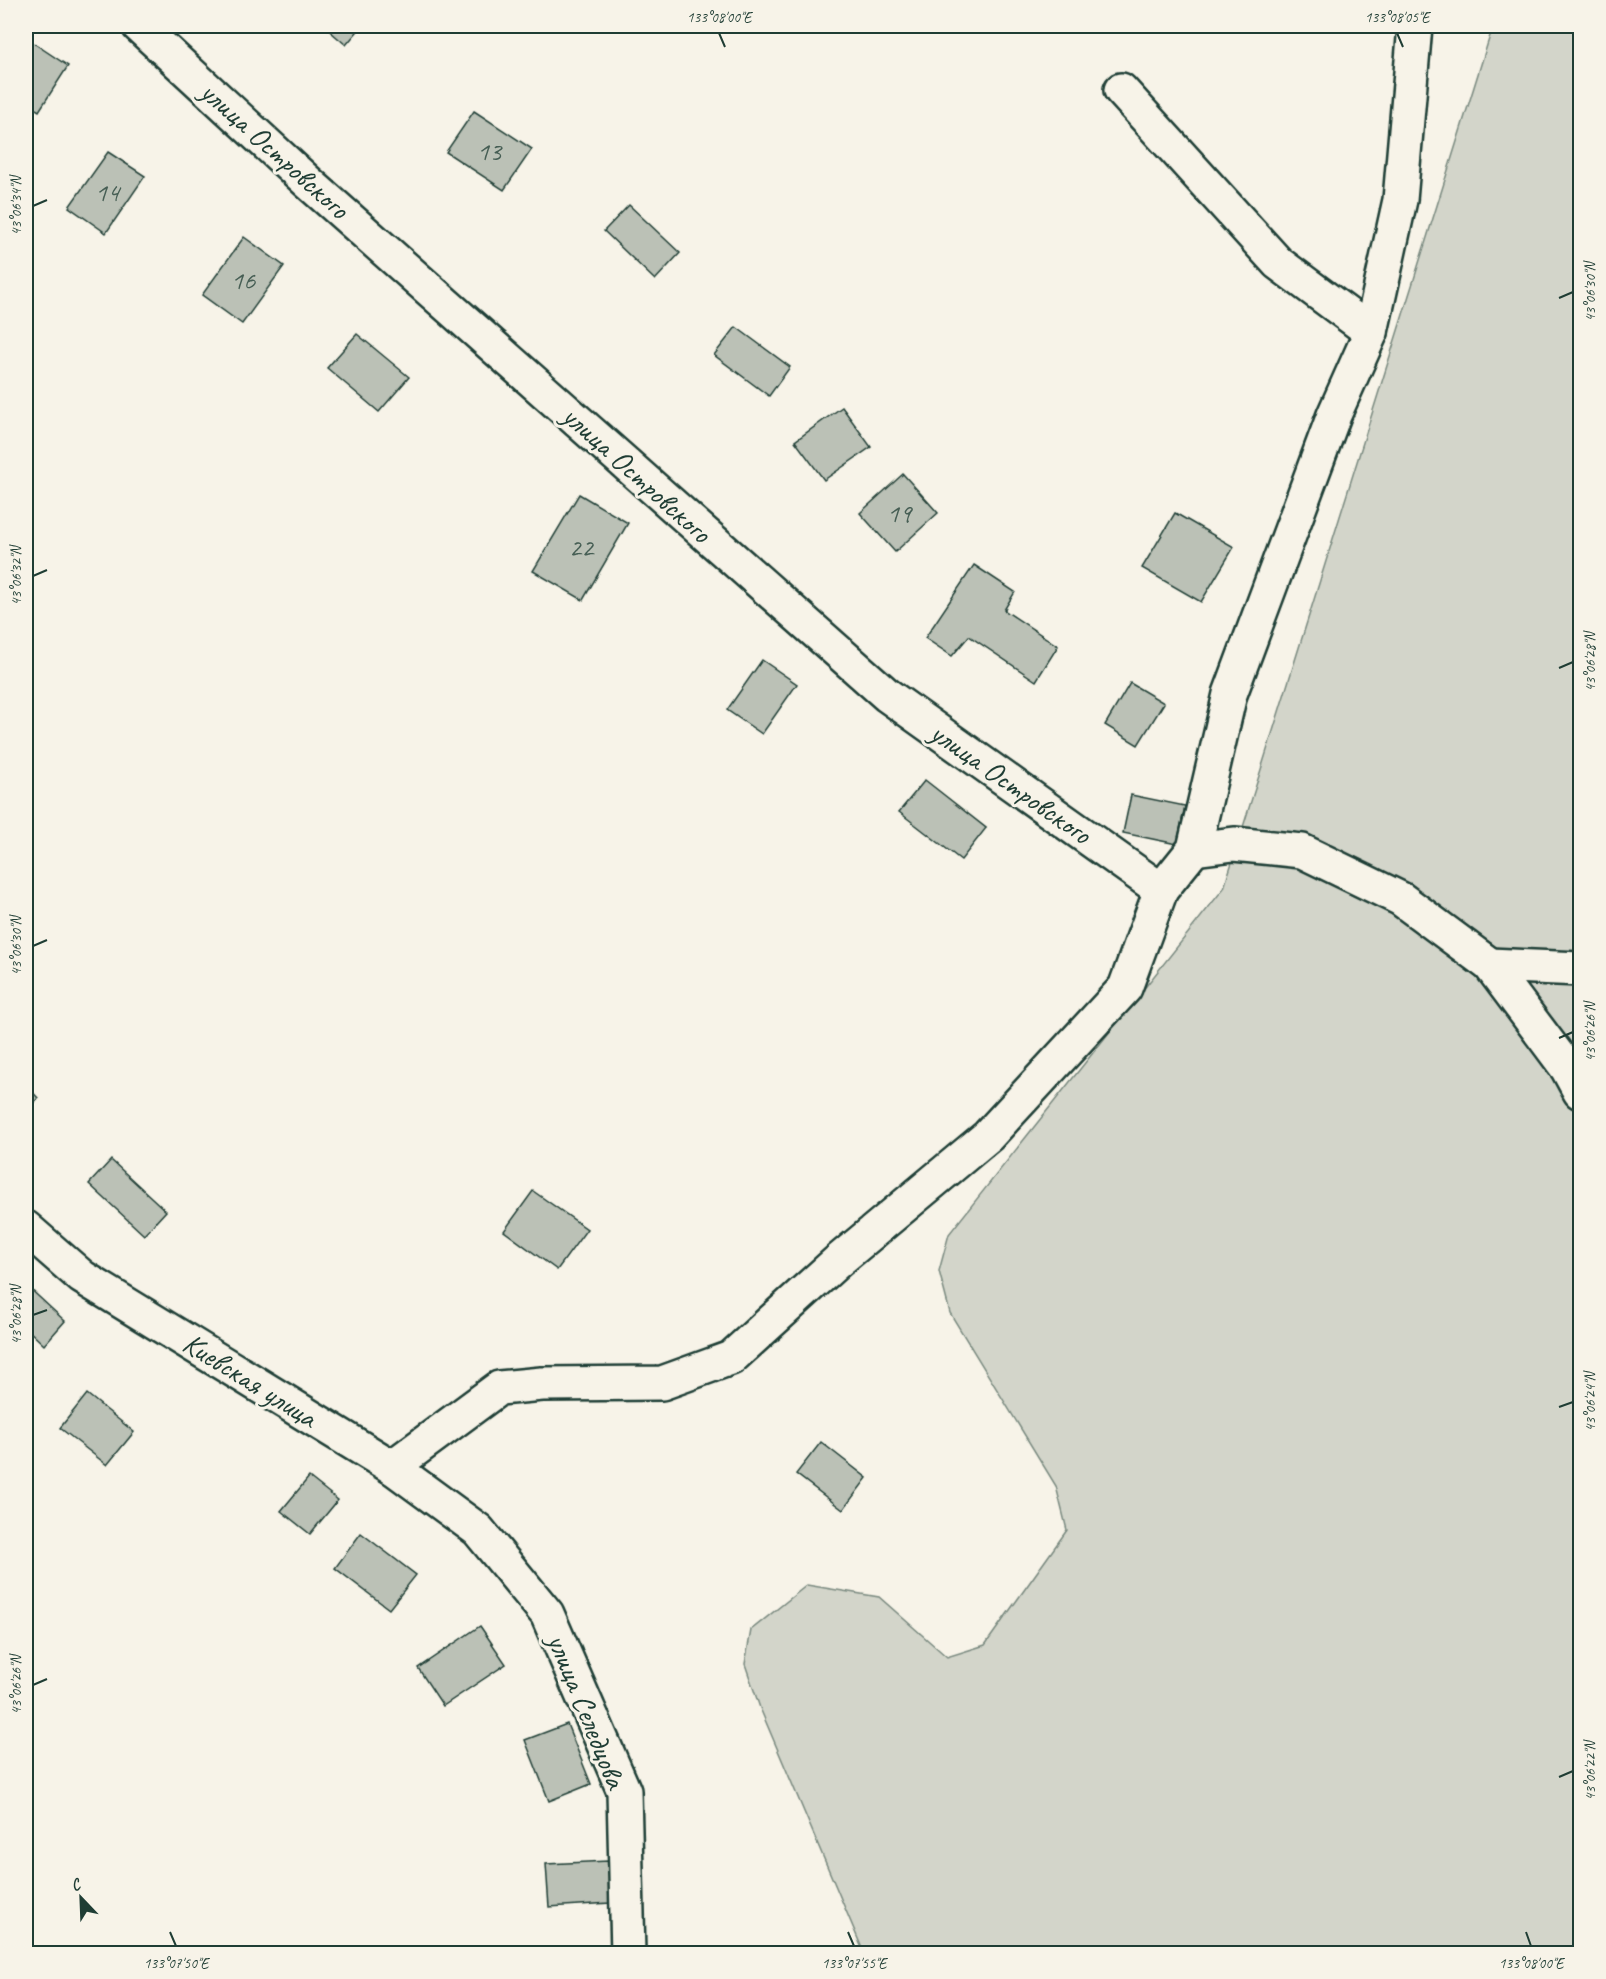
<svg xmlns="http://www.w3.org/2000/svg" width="1606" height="1979" font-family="Caveat,sans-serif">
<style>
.green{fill:#d3d5ca;stroke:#79897f;stroke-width:1.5}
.building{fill:#bbc1b6;stroke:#1f3d34;stroke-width:1.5}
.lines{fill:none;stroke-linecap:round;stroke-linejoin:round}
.minor-casing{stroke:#1f3d34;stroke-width:38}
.minor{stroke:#f7f3e8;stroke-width:33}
.ticks{fill:none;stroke:#1f3d34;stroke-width:2}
.labels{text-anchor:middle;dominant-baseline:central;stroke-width:6;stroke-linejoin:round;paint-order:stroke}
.number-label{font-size:27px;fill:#465e54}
.street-label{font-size:30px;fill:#1f3d34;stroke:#f7f3e8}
.neatline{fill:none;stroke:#1f3d34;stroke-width:2}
.ticks-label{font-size:15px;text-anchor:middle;fill:#1f3d34}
</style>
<rect width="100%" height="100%" fill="#f7f3e8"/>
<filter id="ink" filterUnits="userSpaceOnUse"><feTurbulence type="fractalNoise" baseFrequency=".0167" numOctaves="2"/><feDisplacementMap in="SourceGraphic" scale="12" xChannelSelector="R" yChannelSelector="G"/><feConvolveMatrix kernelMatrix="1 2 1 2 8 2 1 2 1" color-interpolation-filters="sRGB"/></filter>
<g filter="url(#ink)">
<path class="green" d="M1493,26H1580V1953H864L760,1708L745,1664L751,1630L807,1585L879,1597L947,1657L985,1645L1067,1530L1056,1486L950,1313L939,1271L949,1234L1224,888Z"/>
<g class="building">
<path d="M324,26H362L346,45Z"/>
<path d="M26,38L68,66L39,111L26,103Z"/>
<path d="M474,111L532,149L504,190L446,152Z"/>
<path d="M108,152L145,176L106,233L69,207Z"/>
<path d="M629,205L680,253L655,280L604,231Z"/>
<path d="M244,237L284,266L242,324L202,295Z"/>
<path d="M736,327L790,367L769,396L714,355Z"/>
<path d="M357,334L409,377L379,412L327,368Z"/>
<path d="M842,407L871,447L824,480L795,441Z"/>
<path d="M903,474L938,513L895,552L860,513Z"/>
<path d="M579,494L628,523L583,600L533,571Z"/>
<path d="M1175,513L1234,547L1201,602L1142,568Z"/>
<path d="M974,565L1015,592L1004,610L1058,646L1036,681L969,636L952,656L925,638Z"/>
<path d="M762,660L797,684L762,734L727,710Z"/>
<path d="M1130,683L1164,703L1138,745L1105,725Z"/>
<path d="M925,780L986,828L961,860L899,812Z"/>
<path d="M1131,795L1185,806L1177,844L1123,833Z"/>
<path d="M26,1085L38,1098L26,1111Z"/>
<path d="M111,1160L166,1211L144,1235L89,1184Z"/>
<path d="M533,1191L587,1229L557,1270L504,1231Z"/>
<path d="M26,1285L65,1321L44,1345L26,1328Z"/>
<path d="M87,1394L134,1432L107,1465L60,1428Z"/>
<path d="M821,1442L867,1478L843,1510L796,1474Z"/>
<path d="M309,1477L338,1500L310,1534L281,1511Z"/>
<path d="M361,1533L416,1575L389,1609L335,1568Z"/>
<path d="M480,1626L506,1664L443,1706L418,1668Z"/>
<path d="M567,1724L591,1784L549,1801L525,1740Z"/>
<path d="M608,1861L610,1903L549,1907L546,1864Z"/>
</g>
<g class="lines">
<g class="minor-casing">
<g id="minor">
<path d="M139,26L309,183L887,695L1161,890"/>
<path d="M1121,90L1278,263L1371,332"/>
<path d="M1194,849L1234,844L1302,851L1401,899L1490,965L1567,1068L1580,1092"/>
<path d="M1490,965L1580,969"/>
<path d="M26,1228L82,1277L392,1467L478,1530L547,1614L624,1791L628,1954"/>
<path d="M392,1467L499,1388L542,1384L662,1383L731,1358L838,1261L988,1136L1125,988L1161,890L1194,849L1230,694L1334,415L1371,332L1400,200L1415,26"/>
</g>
</g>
<use href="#minor" class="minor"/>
</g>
</g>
<path class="ticks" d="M719,33L725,47M1397,33L1403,47M33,206L47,200M1559,298L1573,292M33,576L47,570M1559,668L1573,662M33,946L47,940M1559,1038L1573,1032M33,1315L47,1310M1559,1407L1573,1402M33,1685L47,1679M1559,1777L1573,1771M170,1932L176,1946M848,1932L854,1946M1526,1932L1531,1946"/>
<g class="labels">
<g class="number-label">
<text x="489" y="151">13</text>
<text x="107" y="192">14</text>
<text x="243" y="280">16</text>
<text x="899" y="513">19</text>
<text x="581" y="547">22</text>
</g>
<g class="street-label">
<text transform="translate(275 150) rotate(42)">улица Островского</text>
<text transform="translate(637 474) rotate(42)">улица Островского</text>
<text transform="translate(1011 783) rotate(35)">улица Островского</text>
<text transform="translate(250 1380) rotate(32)">Киевская улица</text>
<text transform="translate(587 1711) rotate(68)">улица Селедцова</text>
</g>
</g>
<rect width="1606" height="1979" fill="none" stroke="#f7f3e8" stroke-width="66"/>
<g transform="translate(81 1898) rotate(337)" stroke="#f7f3e8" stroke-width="4.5" paint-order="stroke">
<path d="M0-4.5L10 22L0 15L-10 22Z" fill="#1f3d34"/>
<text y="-9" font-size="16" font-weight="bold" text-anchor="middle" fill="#1f3d34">С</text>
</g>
<rect x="33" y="33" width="1540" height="1913" class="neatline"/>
<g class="ticks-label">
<text x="719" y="22">133°08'00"E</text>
<text x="1397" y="22">133°08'05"E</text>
<text transform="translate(16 206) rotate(-90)" y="5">43°06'34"N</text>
<text transform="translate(1590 292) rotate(-90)" y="5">43°06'30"N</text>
<text transform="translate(16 576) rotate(-90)" y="5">43°06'32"N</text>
<text transform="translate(1590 662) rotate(-90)" y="5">43°06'28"N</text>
<text transform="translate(16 946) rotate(-90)" y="5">43°06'30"N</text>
<text transform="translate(1590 1032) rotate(-90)" y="5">43°06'26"N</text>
<text transform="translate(16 1315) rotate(-90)" y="5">43°06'28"N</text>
<text transform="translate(1590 1402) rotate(-90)" y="5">43°06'24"N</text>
<text transform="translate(16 1685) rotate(-90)" y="5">43°06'26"N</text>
<text transform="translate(1590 1771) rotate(-90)" y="5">43°06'22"N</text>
<text x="176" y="1968">133°07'50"E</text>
<text x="854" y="1968">133°07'55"E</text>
<text x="1531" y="1968">133°08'00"E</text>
</g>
</svg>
